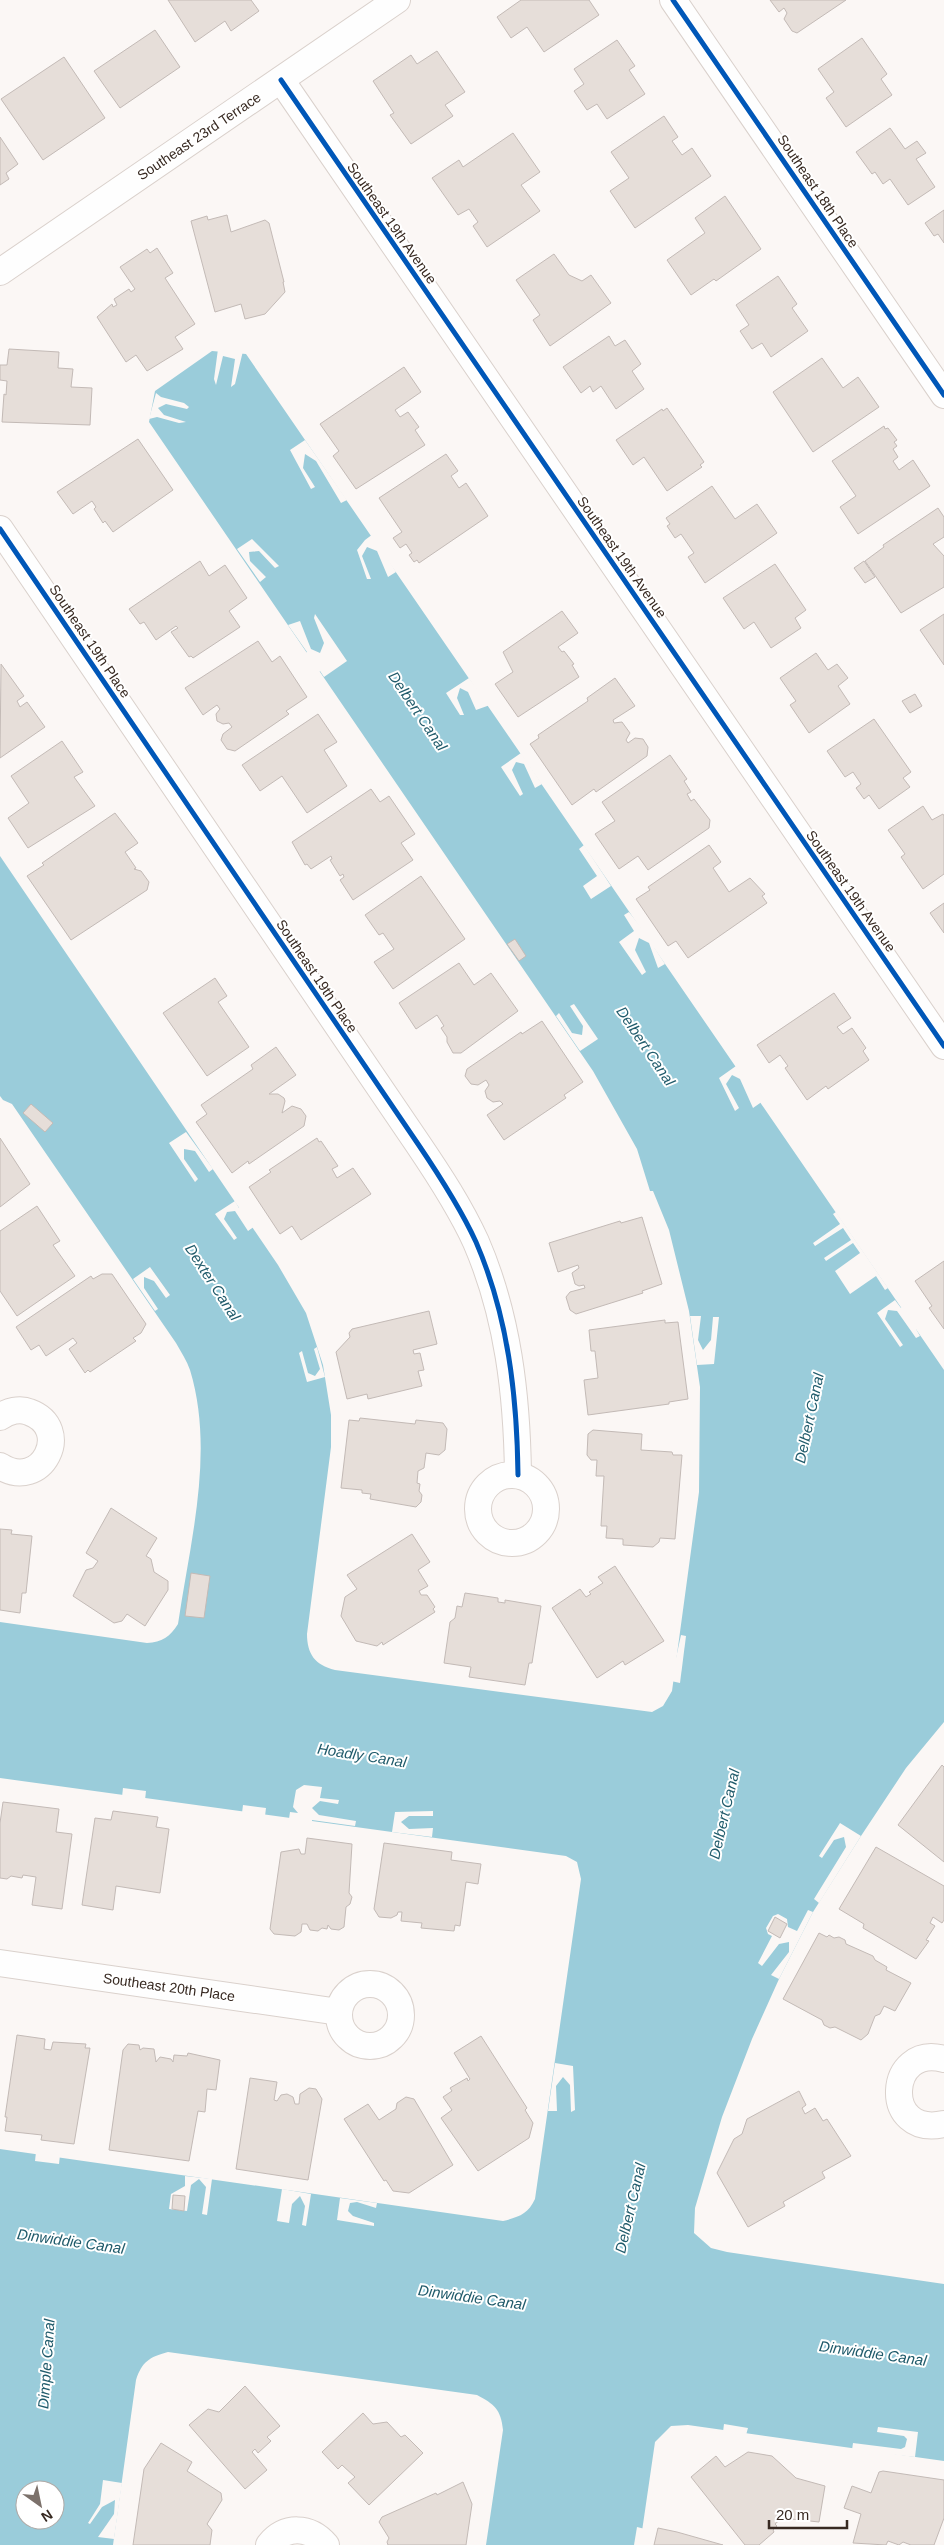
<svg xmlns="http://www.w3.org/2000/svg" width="944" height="2545" font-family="Arial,sans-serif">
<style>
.water{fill:#9accda;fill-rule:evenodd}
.pier{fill:#fbf7f5}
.building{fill:#e6ded9;stroke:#c3bab6}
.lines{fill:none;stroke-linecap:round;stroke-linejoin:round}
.minor-casing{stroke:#dad1cc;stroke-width:28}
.minor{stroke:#fefefe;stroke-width:26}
.cycleway-casing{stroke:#fff;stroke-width:8}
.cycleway{stroke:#0057b8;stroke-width:5}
.labels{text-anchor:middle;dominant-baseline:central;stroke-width:4;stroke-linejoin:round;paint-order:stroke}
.street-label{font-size:14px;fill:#372921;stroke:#fff}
.water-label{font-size:15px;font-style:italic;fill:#205b6b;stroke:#fff}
</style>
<rect width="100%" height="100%" fill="#fbf7f5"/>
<path class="water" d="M212,351L246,354L944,1370V1722L906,1768L861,1836L813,1912L779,1979L752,2039L722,2117L695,2208L694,2233L711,2248L727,2252L944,2284V2461L688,2425L671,2426L655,2442L640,2545H486L503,2430C501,2409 494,2404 477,2395L168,2352C149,2357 142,2362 136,2380L113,2545H0V2149L503,2221C519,2217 528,2214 535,2199L581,1879L577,1862L566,1856L0,1778V1622L147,1643C162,1642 170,1637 178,1624C190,1542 215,1452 190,1370C187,1361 181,1352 176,1343L12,1104L3,1100L0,1096V856L278,1265L306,1313L323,1365L331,1415V1447L307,1634C307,1654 315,1665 335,1670L652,1712L663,1706L672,1691L699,1492L700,1387L689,1311L669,1230L653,1191H650L637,1149L593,1071L149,422L155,391ZM25,2490H55V2520H25Z"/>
<g class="pier">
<path d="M218,349L243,351L235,384L231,387L235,359L223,356L216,385L214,379Z"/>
<path d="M156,393L161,397L184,403L189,407L187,409L166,404L158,408L164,415L186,422L179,423L157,417L149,419Z"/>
<path d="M305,440L347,500L341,503L316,461L305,454L303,468L315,487L311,489L290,450Z"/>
<path d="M373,534L396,572L388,577L377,551L367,547L362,556L371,579H367L357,550L365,540Z"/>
<path d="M252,539L279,566L275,568L259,551L249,552L250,561L266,577L260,582L237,549Z"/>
<path d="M315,614L347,661L324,677L320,671L318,673L305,654L307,652L288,625L300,621L311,649L320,653L324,643L314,618Z"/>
<path d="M469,678L490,705L476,710L468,692L460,688L457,698L464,715H460L446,693Z"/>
<path d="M521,753L542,784L535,788L524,764L516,762L512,770L523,794L520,796L501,767Z"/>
<path d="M584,845L611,886L591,899L583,886L597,876L579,849Z"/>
<path d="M629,912L655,945L654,947L665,964L658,968L649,943L639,938L635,950L646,972L642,975L619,942L634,931L624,915Z"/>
<path d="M574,1004L598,1039L580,1051L556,1016L559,1013L572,1033L582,1035L583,1026L570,1006Z"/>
<path d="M736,1066L763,1101L753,1108L740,1079L732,1075L726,1084L739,1108L735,1111L719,1078Z"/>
<path d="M186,1132L213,1169L209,1172L195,1151L184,1149V1159L198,1179L195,1182L169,1143Z"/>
<path d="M235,1201L239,1208L242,1206L255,1226L248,1231L235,1211L227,1212L224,1219L237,1238L234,1240L215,1214Z"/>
<path d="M836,1212L888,1288L885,1290L876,1276L850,1294L835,1271L860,1253L853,1243L826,1261L824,1258L851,1240L843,1228L815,1246L813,1243L840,1224L833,1214Z"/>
<path d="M150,1267L170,1295L166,1298L154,1281L144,1277V1288L158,1309L155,1311L133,1279Z"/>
<path d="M895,1300L901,1308L903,1306L917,1327L916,1329L920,1336L916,1338L897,1311L888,1310L885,1319L903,1345L900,1347L877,1313Z"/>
<path d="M690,1316H701L698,1340L703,1350L711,1340L713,1317H719L714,1364L697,1365Z"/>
<path d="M317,1347L325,1377L307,1382L299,1353L302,1351L308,1373L315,1376L320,1369L314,1349Z"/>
<path d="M681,1635L686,1636L680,1683L671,1681Z"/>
<path d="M304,1785L322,1787L320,1798L339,1800L338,1804L320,1801L312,1808L319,1815L356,1821L355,1826L312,1820V1822L289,1819L290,1812L298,1813L293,1807L296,1790Z"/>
<path d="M123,1788L146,1791L145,1800L122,1797Z"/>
<path d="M243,1805L266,1808L265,1816L242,1813Z"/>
<path d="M433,1811V1816H409L401,1822L409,1829L433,1828L432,1837L392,1832L395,1812Z"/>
<path d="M840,1823L861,1836L819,1903L814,1899L846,1847L844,1837L834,1840L822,1858L819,1856Z"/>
<path d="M808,1910L813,1912L779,1979L771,1975L789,1952V1942L779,1944L762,1966L758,1963L772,1936L768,1934L766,1928L773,1916L778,1914L787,1919L788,1927L797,1931Z"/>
<path d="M555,2063L573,2066L575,2110L571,2112L570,2085L563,2077L556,2086L557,2111H548Z"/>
<path d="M36,2152L60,2155L59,2164L35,2161Z"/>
<path d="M185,2176L212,2179L207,2215L202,2214L206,2187L199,2179L191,2185L187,2211L169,2209L171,2194L185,2186Z"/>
<path d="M282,2189L311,2194L306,2226L302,2225L305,2206L300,2196L292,2204L289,2223L277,2221Z"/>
<path d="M340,2198L377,2203L376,2208L357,2202L350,2203L348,2211L353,2216L374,2223V2226L337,2220Z"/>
<path d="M724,2424L748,2428L746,2435L723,2432Z"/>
<path d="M878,2427L918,2432L915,2457L852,2450L853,2443L901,2449L905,2447L907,2439L904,2436L877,2432Z"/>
<path d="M103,2480L122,2483L114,2539L98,2537L114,2514L115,2500L102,2507L90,2524L88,2523L100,2504Z"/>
<path d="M637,2527L645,2529L643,2545H634Z"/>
</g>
<g class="building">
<path d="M168,0H251L259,11L231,31L225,21L195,42Z"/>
<path d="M521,0H589L599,15L544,52L527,27L511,38L497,17Z"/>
<path d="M770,0H846L797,33L792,31L784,19L787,13L784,8L779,12Z"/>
<path d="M155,30L180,67L120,108L94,71Z"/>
<path d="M862,38L887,74L881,79L892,95L846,127L826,98L834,92L818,69Z"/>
<path d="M617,40L635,66L629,70L645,94L607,119L597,104L587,110L574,91L584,84L574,69Z"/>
<path d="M437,51L465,92L445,105L453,116L411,144L390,115L394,113L373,81L411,55L417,64Z"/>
<path d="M64,57L105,118L43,160L1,99Z"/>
<path d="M664,116L678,137L672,141L682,155L692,148L711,176L635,228L610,191L629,178L611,152Z"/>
<path d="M890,128L905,149L917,141L926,153L916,159L935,187L908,205L890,179L883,184L875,172L872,174L856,152Z"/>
<path d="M513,133L540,172L521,185L540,211L487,247L473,226L478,222L469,209L458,215L432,178L459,160L463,167Z"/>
<path d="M0,137L18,164L6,173L9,179L0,185Z"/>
<path d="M725,196L761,249L716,281L714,279L691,295L667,260L705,233L695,218Z"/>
<path d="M944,210V243L938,234L934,236L925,223Z"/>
<path d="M227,215L231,232L265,220L269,223L284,282H283L285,292L265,314L245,319L241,304L215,312L191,221L207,216L208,220Z"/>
<path d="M157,248L173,273L165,278L195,324L175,337L183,349L147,371L136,355L126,362L97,317L112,304L113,307L117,305L114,299L129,289L131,292L135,289L120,267L147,249L150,253Z"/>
<path d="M554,254L569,275L582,281L591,275L611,303L550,346L533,320L540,315L516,280Z"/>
<path d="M778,276L797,304L792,308L808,331L771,357L762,343L752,349L740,331L749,325L736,305Z"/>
<path d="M609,336L615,346L625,340L641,364L632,371L644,389L616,409L601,386L593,392L590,386L581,393L563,367Z"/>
<path d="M9,349L59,352L58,368L73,369L71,387L92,388L90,425L2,422L4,394L6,395L7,381L0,380V365H7Z"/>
<path d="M822,358L843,388L858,377L879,407L813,452L773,392Z"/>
<path d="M404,367L421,392L395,410L400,417L408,412L419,427L415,430L425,445L356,489L333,456L339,451L320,424Z"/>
<path d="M667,408L704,462L700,465L702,467L667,491L644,457L633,465L616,440L662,409L663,411Z"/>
<path d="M884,426L885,429L888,428L897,440L894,442L897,446L893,449L898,457L893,461L899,470L913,460L930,486L858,534L840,507L856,496L832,461Z"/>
<path d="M138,439L173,490L113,532L105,521L103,523L94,509L96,507L92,501L73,514L57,492Z"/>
<path d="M446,454L458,471L451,476L459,488L466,483L488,516L419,563L417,560L414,562L409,555L412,553L406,544L400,548L393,538L402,532L379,498Z"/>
<path d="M712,486L735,519L757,504L777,533L705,583L688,557L694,553L681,534L675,538L667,526L670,524L666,518Z"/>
<path d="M938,508L944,517V537L933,544L944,556V587L901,613L865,561L884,547L883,545Z"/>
<path d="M200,561L209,576L225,565L247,598L229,611L240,627L193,658L191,656L189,657L171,632L178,628L176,626L156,640L144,622L140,624L129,609Z"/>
<path d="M864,561L875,577L865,583L854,568Z"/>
<path d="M775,564L806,610L795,618L801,628L771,648L754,622L744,629L723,598Z"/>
<path d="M562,611L578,633L558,647L562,652L564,651L574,664L572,665L579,677L518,717L495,684L513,672L503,652Z"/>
<path d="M944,614V665L920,630Z"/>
<path d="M258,641L272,662L280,656L307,697L286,711L289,714L235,751L227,749L221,740L223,734L232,727L229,723L223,724L217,721L216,714L220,709L217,705L203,715L185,688Z"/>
<path d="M816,653L828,670L837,664L848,678L838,686L850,704L809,733L790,705L796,701L780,678Z"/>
<path d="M1,664L24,696L17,701L20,707L27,702L45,727L0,758Z"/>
<path d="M615,678L635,706L613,720L614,723L622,722L630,733L626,740L628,743L635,738L643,739L648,747L647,756L596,792L594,789L572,805L530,744L539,738L538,735L588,701L587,698Z"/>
<path d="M915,694L922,706L910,713L902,701Z"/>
<path d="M318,714L337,742L324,750L347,786L307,813L282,776L260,791L242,765Z"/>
<path d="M874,719L911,772L903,778L910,787L879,809L869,795L864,799L856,788L861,784L853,772L845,777L827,751Z"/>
<path d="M62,741L83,772L74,777L95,806L28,848L8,818L29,803L11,776Z"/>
<path d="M670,755L687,779L684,781L691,792L687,794L691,801L694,799L710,820L709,828L648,870L638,856L619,869L595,834L615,821L602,802Z"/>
<path d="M371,789L380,802L389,796L415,834L401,843L413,860L353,900L340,880L344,877L343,874L340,876L330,860L332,859L331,856L311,869L307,864L305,865L292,842Z"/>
<path d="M923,806L932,820L943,814L944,816V874L923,889L901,857L905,854L888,830Z"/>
<path d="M115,813L138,843L125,852L136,868L134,869L141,871L149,882L147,890L71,940L27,876L44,865L42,863Z"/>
<path d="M709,845L721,862L713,868L729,892L750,878L765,894L762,896L767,903L688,958L676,941L668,946L636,899L650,890L648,887Z"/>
<path d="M421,876L465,939L393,989L374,962L394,949L383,933L379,935L365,915Z"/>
<path d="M944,903V933L930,913Z"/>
<path d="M515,939L526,956L519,961L507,944Z"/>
<path d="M459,963L474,985L491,973L518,1011L461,1053H453L447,1042V1037L441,1028L444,1026L437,1015L416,1029L399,1003Z"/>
<path d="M215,978L227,996L218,1002L249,1047L207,1076L163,1013Z"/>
<path d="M834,993L851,1018L837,1027L843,1034L852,1028L866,1048L863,1051L869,1060L828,1089L826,1086L807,1100L785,1068L788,1066L780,1055L769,1063L757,1045Z"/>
<path d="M542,1021L583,1082L564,1095L566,1098L504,1140L487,1115L503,1104L500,1101L493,1102L487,1098L485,1091L489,1085L486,1080L478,1085L471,1084L465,1076L467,1069L521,1032L522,1034Z"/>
<path d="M276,1047L296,1075L269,1094H278L284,1098L285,1101L282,1113L292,1106L301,1109L306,1116L304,1126L249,1164L248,1161L232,1173L196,1122L207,1114L201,1105L253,1069L251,1065Z"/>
<path d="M31,1104L53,1123L45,1132L23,1113Z"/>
<path d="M0,1138L30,1184L0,1207Z"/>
<path d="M317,1138L319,1142L321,1141L338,1166L332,1169L337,1178L353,1168L371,1194L301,1240L292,1226L280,1234L249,1187L271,1172L269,1170Z"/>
<path d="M37,1206L60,1241L53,1245L75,1276L17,1316L0,1291V1231Z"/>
<path d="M642,1217L662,1284L642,1291L643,1293L576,1314L570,1310L566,1297L570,1292L585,1288L584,1285L579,1286L575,1284L572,1273L579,1268L578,1265L558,1272L549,1243L620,1221L621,1223Z"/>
<path d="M944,1261V1329L929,1308L932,1306L915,1281Z"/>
<path d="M102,1274H112L146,1324L141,1333L133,1338L136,1341L90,1372L88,1370L85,1373L69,1349L77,1343L73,1338L46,1356L39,1345L31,1350L16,1327L91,1276L93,1279Z"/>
<path d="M429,1311L437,1344L413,1350L414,1354L420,1353L424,1370L418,1371L422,1386L368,1399L367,1394L347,1399L336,1352L350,1337L349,1333L352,1329Z"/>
<path d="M665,1320V1323L678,1322L688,1399L669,1402V1404L588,1415L584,1380L598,1378L595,1351H591L589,1330Z"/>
<path d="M360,1418L415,1424L416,1420L443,1423L447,1429L445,1450L439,1455L426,1453L424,1468L418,1471L417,1483L420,1484L419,1491L422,1495L421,1502L416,1507L370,1499L371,1494L362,1493V1490L341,1488L349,1420L359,1421Z"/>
<path d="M593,1430L642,1434L641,1450L672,1452L673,1455H682L675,1539L660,1538L659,1542L653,1547L623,1545V1539L606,1538L607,1526H601L604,1476H596L597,1460H591L587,1455L588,1434Z"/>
<path d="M111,1508L157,1538L146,1556L151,1559L154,1572L168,1581V1590L145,1626L127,1614L122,1621L114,1623L73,1596L86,1570L93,1568L98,1561L86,1553Z"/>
<path d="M0,1529L12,1530L11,1534L32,1536L26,1593H22L20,1613L0,1610Z"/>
<path d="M412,1534L430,1562L418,1570L428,1586L419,1591L421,1595H427L435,1607L433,1609L435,1612L383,1645L382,1642L377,1646L356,1641L341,1616L345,1597L357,1589L347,1575Z"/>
<path d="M615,1566L664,1641L625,1665L623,1661L597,1678L552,1608L580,1589L586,1597L591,1594L589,1592L603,1583L598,1577Z"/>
<path d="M191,1573L210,1576L204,1618L185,1616Z"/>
<path d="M465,1593L498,1598V1602L505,1603V1600L541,1606L532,1663H529L525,1685L469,1677L471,1667L444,1663L450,1622L455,1618L457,1606L462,1607Z"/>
<path d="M942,1765L944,1767V1862L898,1825Z"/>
<path d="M3,1802L59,1809L56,1832L72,1834L62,1909L32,1905L36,1877L23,1875L22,1878L11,1876L7,1879L0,1878V1823Z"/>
<path d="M113,1811L158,1817L156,1827L169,1829L160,1893L116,1886L113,1910L82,1905L95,1818L111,1820Z"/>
<path d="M307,1838L352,1844L349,1893L352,1897L350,1904L346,1907L344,1927L339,1930L331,1929L328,1925L327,1929L322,1928L318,1931L310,1930L307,1924H302L301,1932L295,1936L274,1934L270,1929L281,1852L299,1849L301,1854H305Z"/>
<path d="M384,1843L452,1852L451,1860L481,1864L478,1884L466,1882L460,1926L455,1925L454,1931L421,1928L422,1923L401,1921L402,1912H398L397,1915L391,1918L379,1917L374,1909Z"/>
<path d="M876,1847L944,1886V1920L942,1923L933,1917L930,1923L935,1926L926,1940L929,1941L916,1959L863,1928L864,1924L839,1909Z"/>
<path d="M775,1917L787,1924L780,1938L768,1931Z"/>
<path d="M819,1933L827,1937L829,1935L834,1938L839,1937L845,1940L846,1944L873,1956L875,1960L887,1967L886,1970L911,1983L895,2011L884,2006L880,2014L875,2016L868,2034L861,2040L835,2027L830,2028L824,2025L822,2020L783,1999Z"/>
<path d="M17,2035L45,2039L44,2049L51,2050L53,2042L86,2044L85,2048H90L74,2144L41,2140L42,2135L5,2131L7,2117H5Z"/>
<path d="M481,2036L527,2108L525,2110L533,2123L529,2138L478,2171L441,2118L452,2110L443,2097L452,2091L450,2088L467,2078L468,2081L470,2079L454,2053Z"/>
<path d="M128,2044L139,2045L140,2050L143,2048L154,2049L156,2062L160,2057L171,2059L173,2062L174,2055L187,2056L188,2053L220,2060L216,2090L207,2089L205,2112L198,2111L189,2161L109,2150L123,2050Z"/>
<path d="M250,2078L277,2082L274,2100L277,2101L281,2095L287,2094L293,2097L295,2104H299L300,2094L309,2088L316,2089L322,2099L308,2180L236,2169Z"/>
<path d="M799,2091L806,2105L802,2108L805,2114L815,2108L823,2121L827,2119L851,2156L822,2172L825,2178L783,2202L785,2206L748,2227L717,2173L734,2139L742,2134L747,2119Z"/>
<path d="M406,2097L414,2099L453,2165L409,2193L393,2191L386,2180L384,2181L344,2119L368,2104L379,2120L396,2109L397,2103Z"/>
<path d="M173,2195L185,2196L184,2211L172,2209Z"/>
<path d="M245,2386L280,2426L267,2437L271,2441L258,2453L255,2449L252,2452L267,2470L245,2489L189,2425L208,2409L219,2412Z"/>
<path d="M363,2413L373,2424L387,2422L401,2437L405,2435L423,2453L369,2505L348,2483L355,2477L342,2465L338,2469L322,2452Z"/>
<path d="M161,2443L192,2462L187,2471L221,2493L222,2500L207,2524L212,2530L210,2545H133L144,2469Z"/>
<path d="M748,2452L772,2456L796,2478L825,2486L819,2522L782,2518L775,2524L777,2526L773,2530L774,2532L759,2545H745L691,2477L716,2456L725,2467Z"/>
<path d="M883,2471L944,2480V2518L934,2545H911L903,2542L899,2545L888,2541L886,2545L853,2543L861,2514L844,2508L852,2486L871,2493L879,2472Z"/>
<path d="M463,2482L472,2504L466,2545H388L387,2542L389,2538L379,2522L382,2517L436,2493L437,2495Z"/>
<path d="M658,2528L677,2532L723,2545H654Z"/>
</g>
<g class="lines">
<g class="minor-casing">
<g id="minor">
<path d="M673,0L944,395"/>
<path d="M281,80L944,1046"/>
<path d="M0,272L397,0"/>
<path d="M0,529L418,1144C439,1175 460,1207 476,1242C508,1316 517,1395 518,1475"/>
<path d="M0,1417C8,1411 20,1408 29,1412C74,1428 42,1493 0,1466"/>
<circle cx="512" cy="1509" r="34"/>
<path d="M0,1963L339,2012"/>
<circle cx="370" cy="2015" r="31"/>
<path d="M944,2059C887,2043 881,2138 944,2124"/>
<path d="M269,2545C285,2525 310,2526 326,2545"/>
</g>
</g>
<use href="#minor" class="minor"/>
<g class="cycleway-casing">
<g id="cycleway">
<path d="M673,0L944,395"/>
<path d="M281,80L944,1046"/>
<path d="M0,529L418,1144C439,1175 460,1207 476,1242C508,1316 517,1395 518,1475"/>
</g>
</g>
<use href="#cycleway" class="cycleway"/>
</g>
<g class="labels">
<g class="street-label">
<text transform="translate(199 136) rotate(-34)">Southeast 23rd Terrace</text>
<text transform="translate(818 191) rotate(56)">Southeast 18th Place</text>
<text transform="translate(392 223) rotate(55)">Southeast 19th Avenue</text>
<text transform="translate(622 557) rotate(55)">Southeast 19th Avenue</text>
<text transform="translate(90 641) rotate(56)">Southeast 19th Place</text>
<text transform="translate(851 891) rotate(55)">Southeast 19th Avenue</text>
<text transform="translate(317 976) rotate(56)">Southeast 19th Place</text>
<text transform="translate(169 1987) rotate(8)">Southeast 20th Place</text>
</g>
<g class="water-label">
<text transform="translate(418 711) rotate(56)">Delbert Canal</text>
<text transform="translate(646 1046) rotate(56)">Delbert Canal</text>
<text transform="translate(213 1282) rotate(57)">Dexter Canal</text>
<text transform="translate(809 1418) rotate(-78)">Delbert Canal</text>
<text transform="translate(362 1755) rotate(9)">Hoadly Canal</text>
<text transform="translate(724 1814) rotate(-77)">Delbert Canal</text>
<text transform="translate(630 2208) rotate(-77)">Delbert Canal</text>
<text transform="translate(71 2241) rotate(8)">Dinwiddie Canal</text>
<text transform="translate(472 2297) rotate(8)">Dinwiddie Canal</text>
<text transform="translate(873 2353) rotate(8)">Dinwiddie Canal</text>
<text transform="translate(46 2364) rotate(-86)">Dimple Canal</text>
</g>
</g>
<g transform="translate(40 2505) rotate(147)"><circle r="24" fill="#ffffff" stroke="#afa9a6"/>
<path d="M0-4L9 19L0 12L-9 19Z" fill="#7c716b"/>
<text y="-8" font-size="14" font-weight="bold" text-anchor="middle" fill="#372921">N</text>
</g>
<path d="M769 2520v8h78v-8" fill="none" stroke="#372921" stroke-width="2.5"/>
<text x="776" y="2520" font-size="15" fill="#372921" stroke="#ffffff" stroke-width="4" paint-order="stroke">20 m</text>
</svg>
